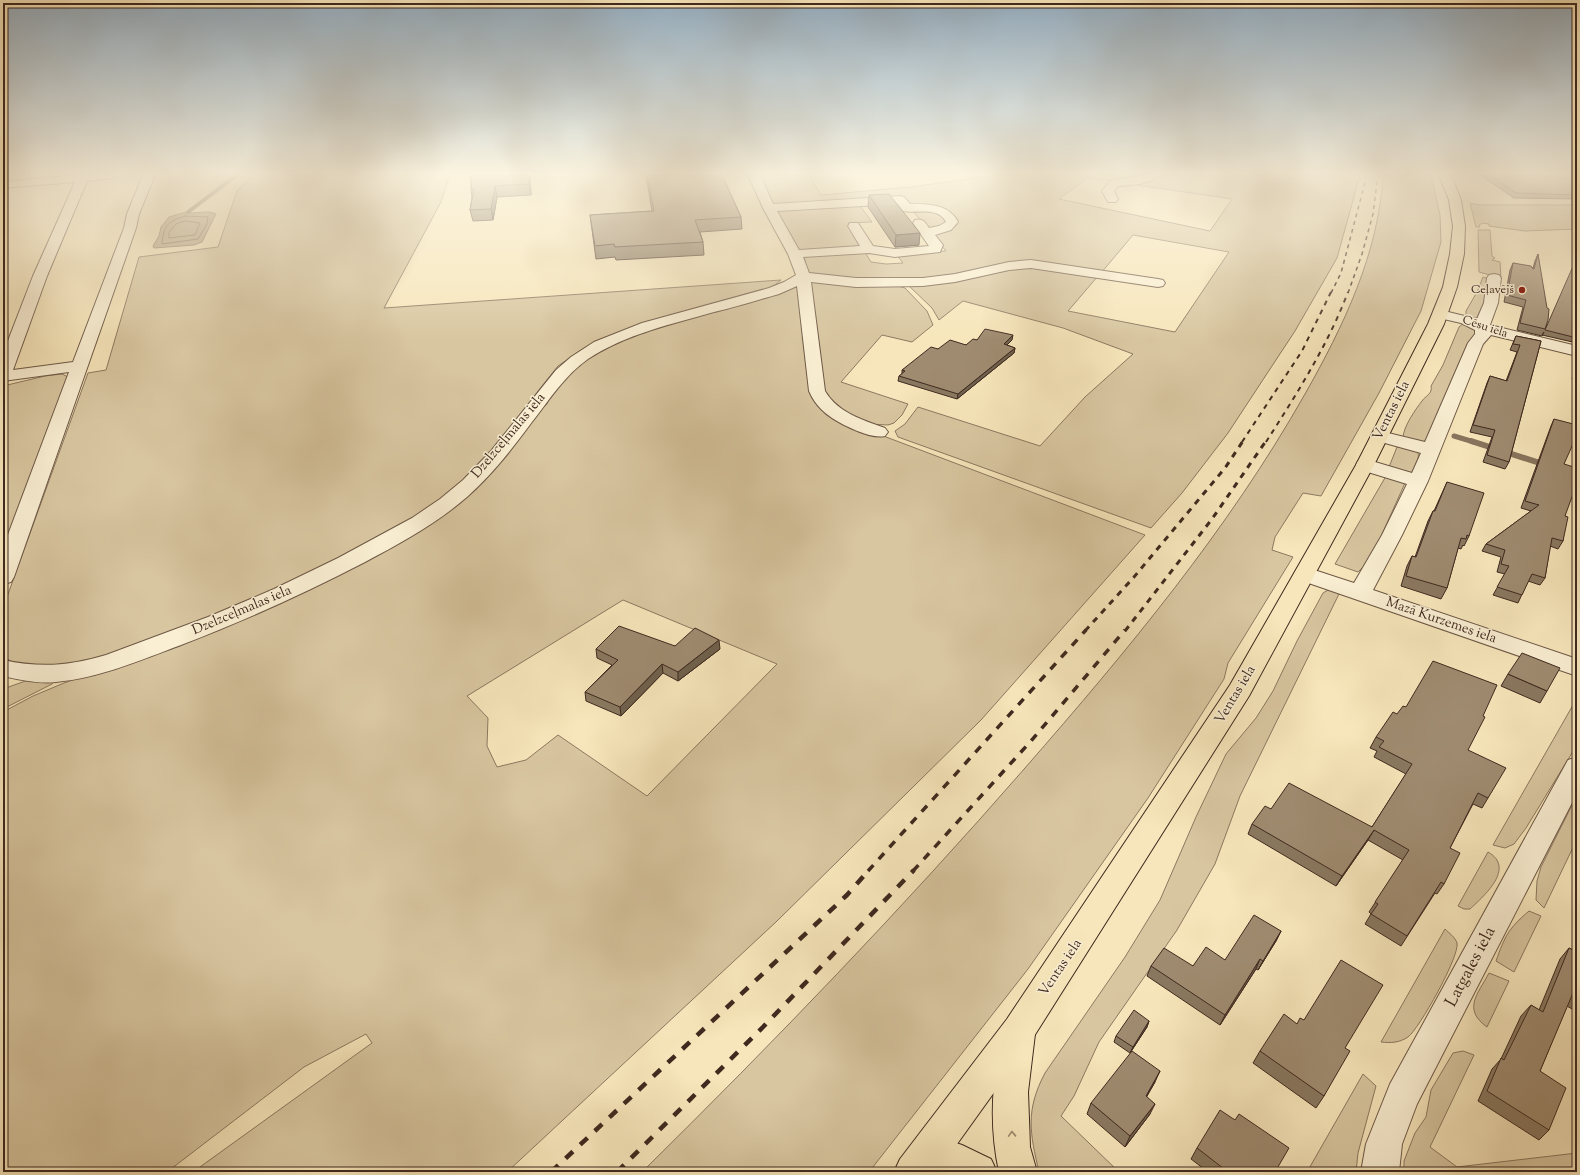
<svg xmlns="http://www.w3.org/2000/svg" width="1580" height="1175" font-family="'Sorts Mill Goudy',serif">
<style>
.green{fill:#d8c6a0;stroke:#8c7860;fill-rule:evenodd}
.water{fill:#b8a686;stroke:#88745d}
.lines{fill:none;stroke-linecap:round;stroke-linejoin:round}
.shore{stroke:#7c6852;stroke-width:1}
.stream-far2{stroke:#88745d;stroke-width:4}
.stream-far1{stroke:#88745d;stroke-width:5}
.stream{stroke:#88745d;stroke-width:6}
.minor-casing{stroke:#6d5846;stroke-width:2}
.major-casing{stroke:#3f291f;stroke-width:2}
.highway-casing{stroke:#3f291f;stroke-width:2}
.minor{fill:#faefd3;fill-rule:evenodd}
.major{fill:#f7e6bb;fill-rule:evenodd}
.highway{fill:#f7e6bb;fill-rule:evenodd}
.rail-far4{stroke:#3f291f;stroke-width:1.5;stroke-dasharray:4 4;stroke-linecap:butt}
.rail-far3{stroke:#3f291f;stroke-width:2;stroke-dasharray:5 5;stroke-linecap:butt}
.rail-far2{stroke:#3f291f;stroke-width:3;stroke-dasharray:6 6;stroke-linecap:butt}
.rail-far1{stroke:#3f291f;stroke-width:3.5;stroke-dasharray:8 8;stroke-linecap:butt}
.rail{stroke:#3f291f;stroke-width:4.5;stroke-dasharray:10 10;stroke-linecap:butt}
.wall{fill:#897860;stroke:#3f291f}
.shaded-wall{fill:#6f614e;stroke:#3f291f}
.building{fill:#9f8b70;stroke:#3f291f}
.oneway{stroke:#9b886d}
.poi-dot{fill:#8f2418;stroke:#faefd3;stroke-width:1.5}
.labels{text-anchor:middle;dominant-baseline:central;stroke-width:3;stroke-linejoin:round;paint-order:stroke}
.far-poi-label{font-size:12px;fill:#3f291f;stroke:#faefd3;text-anchor:end}
.far-street-label{font-size:12px;fill:#3f291f;stroke:#faefd3}
.street-label{font-size:14px;fill:#3f291f;stroke:#faefd3}
.near-street-label{font-size:17px;fill:#3f291f;stroke:#faefd3}
</style>
<rect width="100%" height="100%" fill="#f7e6bb"/>
<filter id="stains"><feTurbulence type="fractalNoise" baseFrequency=".005" numOctaves="4"/><feColorMatrix values="0 0 0 0 .2 0 0 0 0 .09 0 0 0 0 .02 0 0 0 .5 -.17"/></filter>
<radialGradient id="worn" r=".72"><stop offset=".6" stop-color="#630" stop-opacity="0"/><stop offset="1" stop-color="#630" stop-opacity=".3"/></radialGradient>
<g class="green">
<path d="M253,175H450L441,202L384,308L781,280L770,289L619,332L584,348L558,366L538,391L511,430L474,470L430,510L278,592L123,651L63,667L15,663L3,657V608L88,373L106,370L139,257L218,247L237,191Z"/>
<path d="M759,175H809L821,195L911,187L996,175H1149C1128,182 1108,181 1087,178L1059,199L1210,231L1232,199L1123,183L1158,175H1360L1337,258L1295,331L1228,433L1182,493L1151,528L898,437L895,431L905,424L918,407L1040,446L1085,397L1133,354L1063,328L963,301L939,320L932,308L908,285L998,270L1034,265L1098,276L1068,311L1175,332L1229,252L1133,235L1101,273L1037,263L937,279L853,282L812,275L807,270L804,256L864,251L871,262L886,264L903,263L897,255L946,251L932,234L950,230L957,225L958,220C951,208 936,208 923,206L773,204Z"/>
<path d="M1383,175H1431L1440,215L1441,242L1421,311L1379,393L1321,496L1303,493L1275,537L1272,550L1293,557L1228,663L1224,679L1148,798L1028,969L869,1172H642C774,1042 903,908 1025,768C1128,650 1228,530 1305,394C1343,327 1379,253 1383,175Z"/>
<path d="M858,203L872,222L848,223L862,247L799,250L775,212L777,209Z"/>
<path d="M1470,203L1479,205H1577V229L1525,231L1489,226V224L1483,223L1479,225L1480,227H1476Z"/>
<path d="M911,209L932,210L949,221L930,231Z"/>
<path d="M1478,230H1490L1492,256L1495,258L1492,260L1500,262L1501,278L1479,272Z"/>
<path d="M1483,277L1488,279L1482,313C1478,320 1471,321 1466,315V311L1477,292Z"/>
<path d="M816,281L894,285L905,288L927,311L933,325L912,342L882,335L841,382L908,404L902,415L894,423L888,425L868,424L838,410L824,394L809,282Z"/>
<path d="M800,283L814,392L857,426L1145,535L981,720L776,922L507,1172H193L372,1043L366,1034L304,1067L167,1172H3V712L33,696L64,683L130,659L410,534L547,404L552,392L571,370L611,342ZM623,600L777,664L647,796L558,735L526,760L497,767L487,746L488,718L467,696Z"/>
<path d="M1464,323L1477,330L1470,341L1426,442L1423,444L1403,437C1404,426 1415,410 1422,401C1425,396 1433,394 1431,386L1443,365L1459,327Z"/>
<path d="M62,374L68,377L3,553V386L45,376Z"/>
<path d="M1400,445C1424,451 1421,453 1411,474L1389,467L1397,447Z"/>
<path d="M1386,476L1405,483L1378,543L1364,566L1358,572L1335,564Z"/>
<path d="M1328,590L1335,591L1441,628L1443,630L1340,593L1339,594L1240,796L1215,864L1177,930L1099,1042L1074,1096L1061,1116L1119,1172H1039C1030,1133 1025,1111 1045,1073L1125,957L1160,900L1196,817L1226,754L1256,718L1273,691L1297,641L1323,593Z"/>
<path d="M34,678H57L52,684L3,709V689Z"/>
<path d="M1577,698V737L1572,753L1526,828L1514,844L1505,848L1493,845Z"/>
<path d="M1577,795V839L1544,908L1536,900L1537,881L1541,867Z"/>
<path d="M1488,852C1516,868 1484,896 1470,909H1464L1458,906Z"/>
<path d="M1529,911L1541,916L1514,972L1496,961C1505,936 1508,929 1529,911Z"/>
<path d="M1445,929C1449,933 1455,937 1457,943C1460,956 1419,1029 1408,1037C1399,1043 1391,1043 1381,1042Z"/>
<path d="M1489,973L1509,981L1487,1027C1462,1009 1478,994 1489,973Z"/>
<path d="M1463,1051L1474,1055L1430,1147L1457,1167L1577,1153V1172H1404V1161L1415,1133L1426,1117L1431,1090L1453,1053Z"/>
<path d="M1363,1074L1376,1086L1358,1153L1356,1172H1307Z"/>
</g>
<path class="water" d="M186,212C195,215 208,209 216,214L202,242L194,245L154,248L153,246L159,236L161,227L169,217Z"/>
<g class="lines">
<g class="shore">
<path d="M185,216L208,217L207,224L198,239L162,244C164,225 167,222 185,216Z"/>
<path d="M185,221L200,223L195,235L169,238V232L176,224Z"/>
</g>
<path class="stream-far2" d="M188,212L237,175"/>
<path class="stream-far1" d="M1454,436L1474,442"/>
<path class="stream" d="M1471,441L1546,465"/>
<g class="minor-casing">
<g id="minor">
<path d="M75,175H120L114,178L87,181L47,276L13,370L73,362L124,228L127,214L143,175H155L139,214L136,228L14,577L11,582L3,584V548L69,372L3,381L4,351L33,276L75,182L3,188V182Z"/>
<path d="M748,175H760L773,204L900,196L904,197L910,204C929,204 949,204 958,222L951,230L935,235L943,245L940,252L895,257L869,253L803,257L809,273L856,278H923L955,274L1009,262L1031,260L1158,279L1163,280L1165,283L1163,286L1158,287L1031,268L1009,270L955,282L923,286L856,287L811,282L825,391C838,413 863,420 885,428L888,432L885,436C870,440 832,421 821,409C816,404 812,398 809,391L797,286L779,294C757,300 736,307 714,312C672,324 626,334 588,359C565,375 549,400 532,422C512,449 492,475 467,497C437,523 401,543 365,562C305,593 244,621 181,645C141,660 99,678 56,682C39,684 20,680 3,676V660C40,668 69,666 106,655L208,617L274,589L338,558L412,518L440,499L463,480L491,451L556,370L571,357L594,342L642,323L769,288L784,282L796,275L788,254L763,208ZM897,204L903,211C916,214 938,206 946,222L939,226L929,228C925,222 923,218 915,220L913,223L929,246L895,249L873,246L858,223H850L848,226L860,246L799,250L777,211Z"/>
<path d="M1143,175H1159C1150,185 1130,185 1118,186L1114,191L1118,199L1116,202H1108L1102,191L1110,181Z"/>
<path d="M1494,274L1499,275L1501,278L1498,303L1490,325L1577,346V356L1491,335L1483,344L1428,481L1402,535L1373,590L1577,659V676L1297,579L1294,574L1297,569L1305,567L1354,583L1382,535L1407,484L1358,469L1356,465L1358,461L1365,459L1412,473L1421,453L1374,440L1371,436L1374,432L1380,431L1425,442L1468,343L1475,334V330L1461,323L1435,317L1433,314L1435,311L1440,310L1477,319L1484,303L1487,278L1489,275Z"/>
<path d="M1577,757V793L1417,1104L1402,1144L1399,1172H1361L1366,1144L1390,1084L1568,760Z"/>
</g>
</g>
<g class="major-casing">
<g id="major">
<path d="M1018,1018L1030,1023L1035,1034L1028,1092L1030,1147L1037,1172H999C991,1135 991,1099 997,1062C999,1048 1001,1035 1006,1023Z"/>
<path d="M929,1134L962,1145L991,1159L997,1172H934L916,1165L911,1152L916,1139Z"/>
</g>
</g>
<g class="highway-casing">
<path id="highway" d="M1439,175H1451L1461,200L1465,226L1464,254L1457,287L1444,324L1374,465L1249,696L1031,1041L942,1165L936,1172H894L900,1159L1007,1019L1230,685L1356,465L1428,324L1443,287L1450,254L1453,226L1449,200Z"/>
</g>
<use href="#minor" class="minor"/>
<use href="#major" class="major"/>
<use href="#highway" class="highway"/>
<g class="rail-far4">
<path d="M1331,293L1341,273L1367,175"/>
<path d="M1348,293L1362,254L1373,214L1378,175"/>
</g>
<g class="rail-far3">
<path d="M1242,442L1302,351L1331,292"/>
<path d="M1266,442C1296,395 1328,345 1348,292"/>
</g>
<g class="rail-far2">
<path d="M1085,631L1134,577L1225,468L1243,441"/>
<path d="M1125,631L1212,519L1266,441"/>
</g>
<g class="rail-far1">
<path d="M868,871L1086,630"/>
<path d="M913,871L1031,741L1125,630"/>
</g>
<g class="rail">
<path d="M551,1172L847,895L869,870"/>
<path d="M617,1172L763,1027L914,870"/>
</g>
</g>
<g class="wall">
<path d="M530,175L531,195L497,197L493,220L473,221L470,210L472,198L471,189V185L470,178Z"/>
<path d="M646,175H722L741,217L742,229L700,232L703,242L704,255L616,260L615,257L596,259L590,215L652,211Z"/>
<path d="M1480,175H1577V199L1514,198Z"/>
<path d="M869,195L919,245L895,247L868,207Z"/>
<path d="M1538,254L1546,327L1577,279V343L1542,335L1544,332L1542,336L1517,330L1523,307L1504,302L1510,270L1513,263L1533,268L1535,261Z"/>
<path d="M1516,336L1541,341L1509,462L1505,469L1483,462L1492,437L1470,432L1487,383L1490,376L1506,381L1517,352L1510,350Z"/>
<path d="M977,340H1012L1007,345L1015,348L1014,353L957,399L898,381L899,376L902,374V370L938,349L966,345Z"/>
<path d="M1577,354V380L1572,379L1576,366L1573,365Z"/>
<path d="M1554,419L1564,464L1565,516L1563,541L1558,549L1550,546L1545,578L1540,585L1528,581L1518,603L1493,595L1505,574L1497,572L1501,557L1482,551L1486,544L1531,511L1521,508L1551,426Z"/>
<path d="M1447,482L1469,536L1464,546L1463,545L1461,549L1458,548L1447,588L1441,599L1401,586L1407,566L1412,556L1415,557L1428,521L1433,511H1434Z"/>
<path d="M675,646L720,649L678,681L663,673L621,716L586,701L585,692L612,665L597,658L596,649Z"/>
<path d="M1508,674L1547,691L1540,703L1501,686Z"/>
<path d="M1376,737L1468,750L1488,798L1482,808L1473,804L1450,848L1444,884L1437,894L1435,893L1401,946L1365,924L1371,914L1369,912L1403,860L1368,840L1336,886L1248,834L1252,824L1271,809L1372,827L1406,774L1374,757L1377,751L1370,748Z"/>
<path d="M1577,914V925L1573,923Z"/>
<path d="M1281,931L1276,941L1258,970L1256,969L1220,1025L1147,976L1151,966H1193L1225,960Z"/>
<path d="M1569,948L1577,952V1012L1567,1006L1540,1071L1549,1130L1539,1140L1478,1101L1492,1069L1501,1059L1521,1016L1531,1005L1539,1010L1560,959Z"/>
<path d="M1149,1021L1147,1027L1130,1053L1114,1042L1116,1036Z"/>
<path d="M1297,1024L1345,1048L1324,1096L1316,1108L1253,1063L1260,1051Z"/>
<path d="M1155,1082L1146,1097L1150,1114L1125,1147L1087,1114L1091,1103Z"/>
<path d="M1197,1148L1275,1172H1208L1191,1159Z"/>
</g>
<g class="shaded-wall">
<path d="M529,175H530L531,195L529,184Z"/>
<path d="M495,186L497,197L493,220L491,209Z"/>
<path d="M920,233L919,245L895,247L896,235Z"/>
<path d="M1013,335L1012,340L1003,349L1004,344Z"/>
<path d="M1015,348L1014,353L957,399L958,394Z"/>
<path d="M719,640L720,649L678,681V672Z"/>
<path d="M662,664L663,673L621,716L620,707Z"/>
<path d="M1374,830L1368,840L1336,886L1342,876Z"/>
<path d="M1281,931L1276,941L1258,970L1263,961Z"/>
<path d="M1260,959L1256,969L1220,1025L1225,1015Z"/>
<path d="M1149,1021L1147,1027L1130,1053L1133,1047Z"/>
<path d="M1160,1071L1155,1082L1141,1107L1146,1096Z"/>
<path d="M1155,1104L1150,1114L1125,1147L1130,1136Z"/>
</g>
<g class="building">
<path d="M470,175H529V184L495,186L491,209L470,210L474,189H471L472,178H470Z"/>
<path d="M647,175H722L741,217L695,220L703,242L615,247L614,244L595,246L590,215L654,211Z"/>
<path d="M1489,175H1577V195L1516,193Z"/>
<path d="M889,194L920,233L896,235L869,195Z"/>
<path d="M1538,254L1547,308L1549,309L1548,320L1545,329L1520,323L1526,300L1507,295L1513,263L1531,266L1532,268L1534,269Z"/>
<path d="M1574,264L1577,279V338L1545,330Z"/>
<path d="M985,329L1013,335L1004,344L1015,348L958,394L899,376L905,371L902,370L931,347L938,349L950,340L966,345L973,339L977,340Z"/>
<path d="M1516,336L1541,341L1509,462L1487,455L1495,430L1473,425L1490,376L1507,381L1520,345L1513,344Z"/>
<path d="M1577,366V375L1575,374Z"/>
<path d="M1554,419L1577,425V435L1564,464L1577,468V483L1565,516L1568,517L1563,541L1552,538L1545,578L1532,574L1522,595L1497,587L1509,566L1501,564L1505,550L1486,544L1539,505L1525,501Z"/>
<path d="M1447,482L1484,493L1469,536L1467,535L1466,539L1461,538L1447,588L1406,576L1412,556L1416,557L1433,511H1435Z"/>
<path d="M619,626L675,646L695,628L719,640L678,672L662,664L620,707L585,692L618,660L596,649Z"/>
<path d="M1522,653L1560,668L1547,691L1508,674Z"/>
<path d="M1433,661L1497,685L1483,716L1485,717L1468,750L1506,768L1488,798L1478,793L1450,848L1460,853L1444,884L1441,882L1407,936L1371,914L1378,904L1375,902L1409,850L1374,830L1342,876L1252,824L1265,806L1271,809L1289,783L1372,827L1412,764L1379,747L1384,741L1376,737L1393,712L1397,714L1403,706L1406,707Z"/>
<path d="M1254,915L1281,931L1263,961L1260,959L1225,1015L1151,966L1164,948L1193,966L1206,947L1225,960Z"/>
<path d="M1569,948L1577,952V995L1573,993L1540,1071L1566,1088L1549,1130L1487,1091L1501,1058L1504,1060L1531,1005L1543,1012Z"/>
<path d="M1341,960L1383,985L1345,1048L1350,1051L1324,1096L1260,1051L1284,1014L1297,1024L1300,1018L1304,1020Z"/>
<path d="M1134,1010L1149,1021L1133,1047L1116,1036Z"/>
<path d="M1132,1051L1160,1071L1146,1096L1155,1104L1130,1136L1091,1103Z"/>
<path d="M1220,1110L1235,1120L1239,1114L1289,1148L1275,1172H1228L1197,1148Z"/>
</g>
<defs><path id="oneway-chevron" d="M-2-3.5L2.5 0L-2 3.5" fill="none" stroke-width="1.6" stroke-linecap="round" stroke-linejoin="round"/></defs>
<use class="oneway" href="#oneway-chevron" transform="translate(1012 1134) rotate(-92)"/>
<linearGradient id="sky" x2="0" y2="1"><stop stop-color="#95aec1"/><stop offset="0.51" stop-color="#fbf4e0"/><stop offset="1" stop-color="#fbf4e0" stop-opacity="0"/></linearGradient>
<rect width="1580" height="340" fill="url(#sky)"/>
<circle class="poi-dot" cx="1522" cy="290" r="4"/>
<g class="labels">
<g class="far-poi-label">
<text x="1514" y="290">Ceļavējš</text>
</g>
<g class="far-street-label">
<text transform="translate(1485 327) rotate(18)">Cēsu iela</text>
</g>
<g class="street-label">
<text transform="translate(1392 411) rotate(-63)">Ventas iela</text>
<text transform="translate(509 436) rotate(-50)">Dzelzceļmalas iela</text>
<text transform="translate(242 611) rotate(-23)">Dzelzceļmalas iela</text>
<text transform="translate(1441 621) rotate(19)">Mazā Kurzemes iela</text>
<text transform="translate(1236 695) rotate(-59)">Ventas iela</text>
<text transform="translate(1061 968) rotate(-56)">Ventas iela</text>
</g>
<g class="near-street-label">
<text transform="translate(1471 967) rotate(-62)">Latgales iela</text>
</g>
</g>
<rect width="1580" height="1175" fill="none" stroke="#f7e6bb" stroke-width="16"/>
<rect x="4" y="4" width="1572" height="1167" fill="none" stroke="#3f291f" stroke-width="2"/>
<rect x="8" y="8" width="1564" height="1159" fill="none" stroke="#3f291f"/>
<rect width="100%" height="100%" filter="url(#stains)"/>
<rect width="100%" height="100%" fill="url(#worn)"/>
</svg>
